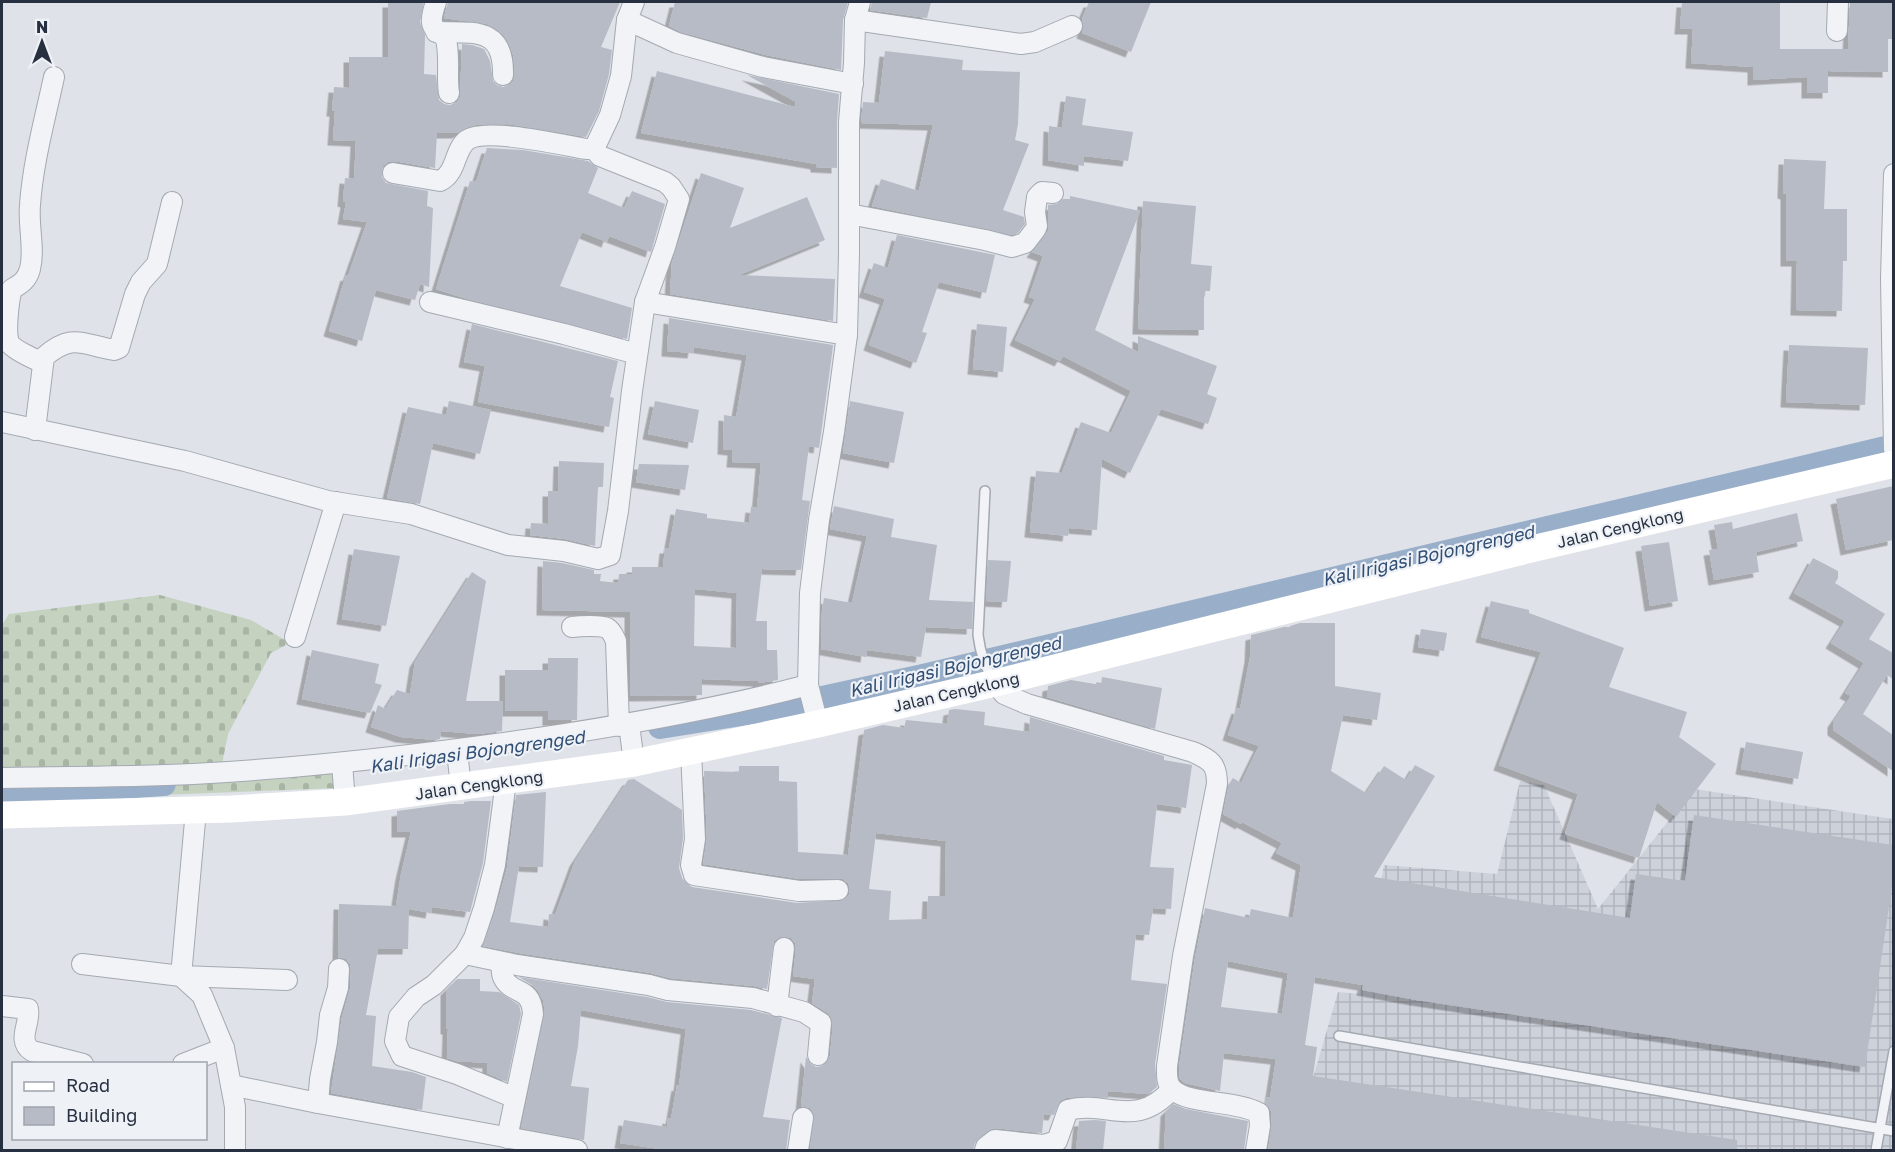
<svg xmlns="http://www.w3.org/2000/svg" width="1895" height="1152" font-family="'Golos Text',sans-serif">
<style>
.industrial{fill:url(#industrial-grid)}
.cemetery{fill:url(#cemetery-stones)}
.lines{fill:none;stroke-linecap:round;stroke-linejoin:round}
.canal{stroke:#99afc9;stroke-width:24}
.building{fill:#b6bbc5;fill-rule:evenodd;filter:url(#shadow)}
.service-casing{stroke:#a4a9b2;stroke-width:12}
.minor-casing{stroke:#a4a9b2;stroke-width:22}
.service{stroke:#f1f3f7;stroke-width:9}
.minor{stroke:#f1f3f7;stroke-width:20}
.secondary{stroke:#fff;stroke-width:27}
.labels{text-anchor:middle;dominant-baseline:central;stroke-width:4.5;stroke-linejoin:round;paint-order:stroke}
.street-label{font-size:16px;fill:#273040;stroke:#eef1f6}
.water-label{font-size:18px;font-style:italic;fill:#314e74;stroke:#eef1f6}
</style>
<defs>
<pattern id="industrial-grid" width="8" height="8" patternUnits="userSpaceOnUse" patternTransform="scale(1.5)"><rect width="8" height="8" fill="#cdd1da"/><path d="M0 4h8M4 0v8" fill="none" stroke="#b0b4bc"/></pattern>
<pattern id="cemetery-stones" width="16" height="16" patternUnits="userSpaceOnUse" patternTransform="scale(1.5)"><rect width="16" height="16" fill="#c4d2bf"/><path d="M2 7V4a2 2 0 0 1 4 0v3zM10 15v-3a2 2 0 0 1 4 0v3z" fill="#a8b5a5"/></pattern>
<filter id="shadow"><feDropShadow dx="-5.5" dy="5.5" stdDeviation="0" flood-color="#0004"/></filter>
</defs>
<rect width="100%" height="100%" fill="#dfe2e8"/>
<path class="industrial" d="M1520,781L1544,785L1598,909L1694,789L1893,819L1894,1082L1892,1092L1894,1093L1893,1150H1304L1311,1085L1338,992L1360,994L1384,865L1497,874Z"/>
<path class="cemetery" d="M160,595L251,620L290,643L271,653L228,734L222,764L337,759L338,788L2,801V625L9,614Z"/>
<g class="lines">
<g class="canal">
<path d="M660,727L772,709L923,676L1894,446"/>
<path d="M2,795L164,784"/>
</g>
</g>
<g class="building">
<path d="M388,2H424L420,22L425,35L424,74L436,75L439,100L444,104L450,105L457,102L460,97L462,44L472,45L484,49L490,61L493,81L497,85L503,87L509,85L513,81L515,74L513,55L509,44L501,33L487,24L444,18L448,2H620L601,47L612,50L609,74L599,111L586,137L508,124L476,125L457,133H437L435,168L394,161L388,162L383,166L382,177L386,183L428,191L427,206L433,208L429,287L420,284L415,300L376,290L362,341L329,331L346,275L348,276L367,222L343,219L346,202L343,201L345,178L354,179L356,141L333,140L335,111H332L334,87L349,88V57H388Z"/>
<path d="M675,2H848L843,20L841,70L766,55L681,32L669,26Z"/>
<path d="M872,2H931L927,18L870,10Z"/>
<path d="M1089,2H1151L1131,52L1082,33L1084,27L1082,19Z"/>
<path d="M1682,2H1780V49H1848L1850,2H1893V39H1888V72L1828,71V93H1807V77L1753,80V67L1691,63L1693,29H1680Z"/>
<path d="M885,51L963,60L962,70L1020,72L1018,124L1015,140L1029,144L1003,210L1024,217L1025,224L1018,233L1012,235L872,206L881,179L919,191L933,125L861,123L863,102L879,103Z"/>
<path d="M657,71L795,107L796,102L747,75L839,94L837,122V168L816,167V164L641,133Z"/>
<path d="M1066,96L1086,99L1082,125L1133,132L1128,161L1084,156V166L1048,160L1049,126L1062,128Z"/>
<path d="M487,148L523,150L588,161L598,168L588,193L624,208L632,191L665,204L651,252L609,236L607,242L582,232L560,286L632,308L627,339L467,299L436,289L470,181L476,182Z"/>
<path d="M1784,159L1826,161L1824,209H1847V261H1843L1842,311L1796,310L1797,261H1786V194L1783,193Z"/>
<path d="M701,173L744,188L730,228L807,197L825,240L739,275L835,279L833,321L670,294L672,262Z"/>
<path d="M1070,196L1140,211L1095,330L1138,352V336L1217,366L1207,394L1217,398L1208,424L1161,409L1130,473L1102,459L1097,530L1069,528L1068,536L1030,532L1036,471L1062,473L1081,422L1111,433L1131,391L1063,356L1060,361L1015,340L1035,299L1029,297L1043,256L1032,252L1048,231V205L1057,204L1063,199H1070Z"/>
<path d="M1143,201L1196,206L1191,264L1212,266L1210,291H1204V330L1138,329Z"/>
<path d="M897,235L995,255L986,293L939,282L922,332L927,333L916,363L869,345L885,299L864,292L874,263L888,268Z"/>
<path d="M669,318L833,345L832,354L819,448L809,446L802,500L810,501L801,570L762,569L756,621H767V650H777L778,680L758,683V681L702,679V695L630,696V612L542,610L543,561L562,563L594,570V574H601L600,581L618,583L619,574H632V567H663L665,548H669L676,509L707,514V518L749,523L751,507L757,508L761,463L732,462L733,450L723,449L724,415L736,417L747,355L694,347L693,353L667,351ZM695,589L737,593L736,648L694,646Z"/>
<path d="M472,324L618,361L610,397L614,398L609,427L478,402L485,366L464,362Z"/>
<path d="M977,324L1007,327L1003,372L973,369Z"/>
<path d="M1789,345L1868,348L1865,405L1786,402Z"/>
<path d="M449,401L491,410L480,454L433,443L420,504L387,498L408,407L446,415Z"/>
<path d="M655,401L699,410L693,443L648,434Z"/>
<path d="M850,401L904,412L894,463L843,453Z"/>
<path d="M559,461L604,463L603,487H598L595,546L565,539L530,535L531,523L548,524V491H558Z"/>
<path d="M639,464L689,465L685,490L636,482Z"/>
<path d="M1893,486V540L1846,550L1836,499Z"/>
<path d="M834,506L894,519L891,537L937,545L929,600L973,602L972,629L926,627L921,657L867,650L866,657L821,649L822,611L824,598L852,603L867,536L830,529Z"/>
<path d="M1797,513L1803,541L1756,552L1759,572L1714,580L1709,550L1718,549L1714,525L1732,522L1733,529Z"/>
<path d="M1669,542L1678,601L1650,606L1641,546Z"/>
<path d="M354,549L400,556L386,626L342,619Z"/>
<path d="M1813,558L1838,571V578L1835,583L1885,614L1869,639L1893,653V679L1887,675L1863,714L1893,735V771L1833,730V722L1851,696L1845,693L1864,663L1831,643L1845,621L1794,593Z"/>
<path d="M988,560L1011,561L1007,602L986,601Z"/>
<path d="M472,572L486,581L466,701H503L502,731L477,734L441,731L440,739L436,740L401,737L371,727L378,705L385,709L397,690L410,694L415,662Z"/>
<path d="M1491,601L1529,610V613L1624,648L1609,687L1687,712L1679,737L1716,764L1676,817L1657,802L1639,858L1565,834L1578,794L1499,765L1541,652L1481,637Z"/>
<path d="M1300,623H1335V686L1381,693L1377,720L1343,715L1331,771L1366,793L1384,766L1406,780L1415,765L1435,776L1374,877L1630,918L1636,874L1685,881L1694,815L1893,845V880L1865,1067L1416,1000L1362,990L1363,985L1315,977L1305,1045L1317,1047L1313,1076L1737,1140V1150H1268L1272,1125L1271,1111L1269,1107L1265,1103V1097L1270,1098L1276,1059L1224,1053L1220,1091L1185,1083L1180,1079L1179,1067L1195,958L1205,908L1249,918L1251,909L1293,918L1301,865L1276,853L1282,843L1242,822L1241,824L1223,814L1229,784L1233,778L1241,783L1259,746L1228,735L1237,708L1240,709L1250,657L1251,635L1284,627H1290V626ZM1228,961L1288,973L1282,1014L1221,1007Z"/>
<path d="M1421,629L1447,633L1444,651L1418,647Z"/>
<path d="M312,650L379,664L375,683L382,685L370,713L302,699Z"/>
<path d="M548,658H578L577,720H548V711H505V670H548Z"/>
<path d="M1102,677L1162,688L1155,729L1047,697L1048,686L1071,680L1101,685Z"/>
<path d="M955,709L985,712L984,725L1029,732L1030,717L1164,756V760L1192,765L1186,808L1157,804L1150,867L1174,868L1171,909L1153,908L1149,935L1136,934L1131,980L1167,984L1155,1064L1157,1087L1148,1094L1108,1091V1098L1083,1096L1066,1098L1060,1101L1054,1115L1044,1114L1042,1133L995,1128L988,1131L979,1138L975,1143L973,1150H810L814,1114L810,1108L801,1106L806,1057L811,1064L816,1067L822,1066L827,1062L830,1056L833,1024L831,1017L828,1013L812,1003L815,979L793,976L796,949L795,943L791,938L780,937L774,941L767,989L754,986L670,978L651,973L519,953L483,946L495,912L507,868L516,795L546,792L543,867L519,866L510,922L548,927L549,914L555,915L575,861L628,780L634,779L682,810L683,838L679,868L682,878L687,884L692,887L797,903L844,900L849,895L850,889L848,883L843,879H800L703,864L707,838L704,771L739,772V766H779V781L797,782L798,852L848,855L864,730L883,725L904,728L906,720L947,724L949,710ZM876,833L946,841L945,896H928L927,919L889,920L891,891L869,889Z"/>
<path d="M1746,742L1803,752L1798,779L1741,769Z"/>
<path d="M471,801H491L483,863L470,912L432,907L431,913L409,909L408,949H378L366,1015L376,1016L372,1066L412,1072L426,1077L422,1110L331,1093L342,1017L350,989L351,970L350,964L346,959L338,957L339,904L396,906L401,874L411,832H397V811L450,804H464V802Z"/>
<path d="M519,977L647,997L667,1002L751,1010L782,1018L763,1117L790,1120L786,1150H666L620,1143L624,1120L667,1127L668,1118L671,1119L677,1085L679,1086L686,1029L581,1010L578,1046L571,1086L589,1088L584,1140L521,1128L545,1012L543,1000L538,991L532,985Z"/>
<path d="M457,979H480V991L499,992L519,1005L521,1014L507,1082L487,1073L488,1063L456,1061L447,1058L448,1029H446V990Z"/>
<path d="M1173,1104L1186,1109L1248,1121L1244,1150H1164L1166,1111Z"/>
<path d="M1095,1120L1106,1121L1103,1150H1076L1079,1121Z"/>
</g>
<g class="lines">
<g class="service-casing">
<g id="service">
<path d="M985,491L978,635C980,651 985,668 994,681"/>
<path d="M1339,1036L1894,1131"/>
<path d="M1876,1150L1894,1051"/>
</g>
</g>
<g class="minor-casing">
<g id="minor">
<path d="M436,2C431,17 427,28 445,36C451,54 446,74 449,93"/>
<path d="M627,20L677,43L763,67L853,84"/>
<path d="M855,20L1021,44L1035,42L1072,26"/>
<path d="M1837,31L1838,2"/>
<path d="M436,32C473,33 504,26 503,75"/>
<path d="M594,149L610,115L621,76L627,20L634,2"/>
<path d="M393,173L440,181C457,173 454,150 467,140C486,127 562,145 586,149H594"/>
<path d="M1894,174L1891,278L1894,449"/>
<path d="M849,214L985,240L1012,247L1025,243L1035,230L1037,226L1035,212L1037,197L1042,192L1053,193"/>
<path d="M430,302L564,334L637,354"/>
<path d="M645,302L847,335"/>
<path d="M43,363C33,358 17,352 10,344C4,337 9,298 12,289C21,284 27,280 30,269C35,249 28,226 30,205C33,162 45,119 54,77"/>
<path d="M2,422L185,461L328,501L411,514L508,545L564,551L598,559L610,555L618,511L632,391L645,302L665,247L679,199L671,187L665,182L600,156L594,149"/>
<path d="M35,430L44,357C72,333 81,344 114,350L119,348L135,294L141,282L157,264L172,202"/>
<path d="M572,627C580,626 600,625 607,628C612,631 614,637 616,641L619,726"/>
<path d="M295,637L336,502"/>
<path d="M995,683L1004,694L1027,704L1193,752C1210,760 1217,763 1217,784L1183,956L1167,1066C1167,1074 1166,1083 1172,1089C1188,1105 1236,1100 1259,1113L1260,1126L1256,1150"/>
<path d="M629,724L634,763"/>
<path d="M818,724L808,685L810,593L819,520L834,432L847,335L849,254V122L854,63L855,20L860,2"/>
<path d="M457,750L461,788"/>
<path d="M691,751L695,839L691,865L694,875L799,891L838,890"/>
<path d="M342,763L345,802"/>
<path d="M2,778C65,777 129,777 193,774C306,768 419,755 532,739C625,725 717,709 808,685"/>
<path d="M506,781L495,865L484,908L474,938L465,954L434,985L416,997L399,1017L395,1041L402,1056L457,1074L515,1098"/>
<path d="M196,810L181,976L287,980"/>
<path d="M465,954L517,965L649,985L668,990L753,998L804,1012L821,1023L818,1055"/>
<path d="M501,962C502,966 501,973 503,977C512,996 531,985 533,1014L507,1138"/>
<path d="M82,964L181,976L202,995L224,1048L235,1107V1150"/>
<path d="M2,1006L28,1009C31,1023 16,1041 32,1051L83,1064"/>
<path d="M777,1006L784,948"/>
<path d="M183,1064L224,1048"/>
<path d="M231,1085L318,1103L577,1150"/>
<path d="M318,1103L320,1079L327,1042L330,1015L338,988L339,969"/>
<path d="M798,1150L803,1118"/>
<path d="M985,1150L986,1147L995,1140L1043,1145L1057,1141L1068,1110C1108,1100 1136,1130 1172,1089"/>
</g>
</g>
<use href="#service" class="service"/>
<use href="#minor" class="minor"/>
<path class="secondary" d="M2,815L232,809L345,802L634,763L818,724L995,683L1523,551L1894,464"/>
</g>
<g class="labels">
<g class="street-label">
<text transform="translate(1620 528) rotate(-13)">Jalan Cengklong</text>
<text transform="translate(956 692) rotate(-13)">Jalan Cengklong</text>
<text transform="translate(479 785) rotate(-8)">Jalan Cengklong</text>
</g>
<g class="water-label">
<text transform="translate(1428 555) rotate(-13)">Kali Irigasi Bojongrenged</text>
<text transform="translate(955 666) rotate(-13)">Kali Irigasi Bojongrenged</text>
<text transform="translate(477 751) rotate(-8)">Kali Irigasi Bojongrenged</text>
</g>
</g>
<rect width="1895" height="1152" fill="none" stroke="#273040" stroke-width="6"/>
<rect x="12" y="1062" width="195" height="78" fill="#eef1f6" stroke="#9ea4ad" stroke-width="1.5"/>
<rect x="24" y="1082" width="30" height="9" fill="#ffffff" stroke="#9ea4ad" stroke-width="1.5"/>
<text x="66" y="1092" font-size="18" fill="#273040">Road</text>
<rect x="24" y="1107" width="30" height="18" fill="#b6bbc5" stroke="#9ea4ad" stroke-width="1.5"/>
<text x="66" y="1122" font-size="18" fill="#273040">Building</text>
<g transform="translate(42 42)" stroke="#eef1f6" stroke-width="4.5" paint-order="stroke">
<path d="M0-4.5L10 22L0 15L-10 22Z" fill="#273040"/>
<text y="-9" font-size="16" font-weight="bold" text-anchor="middle" fill="#273040">N</text>
</g>
</svg>
